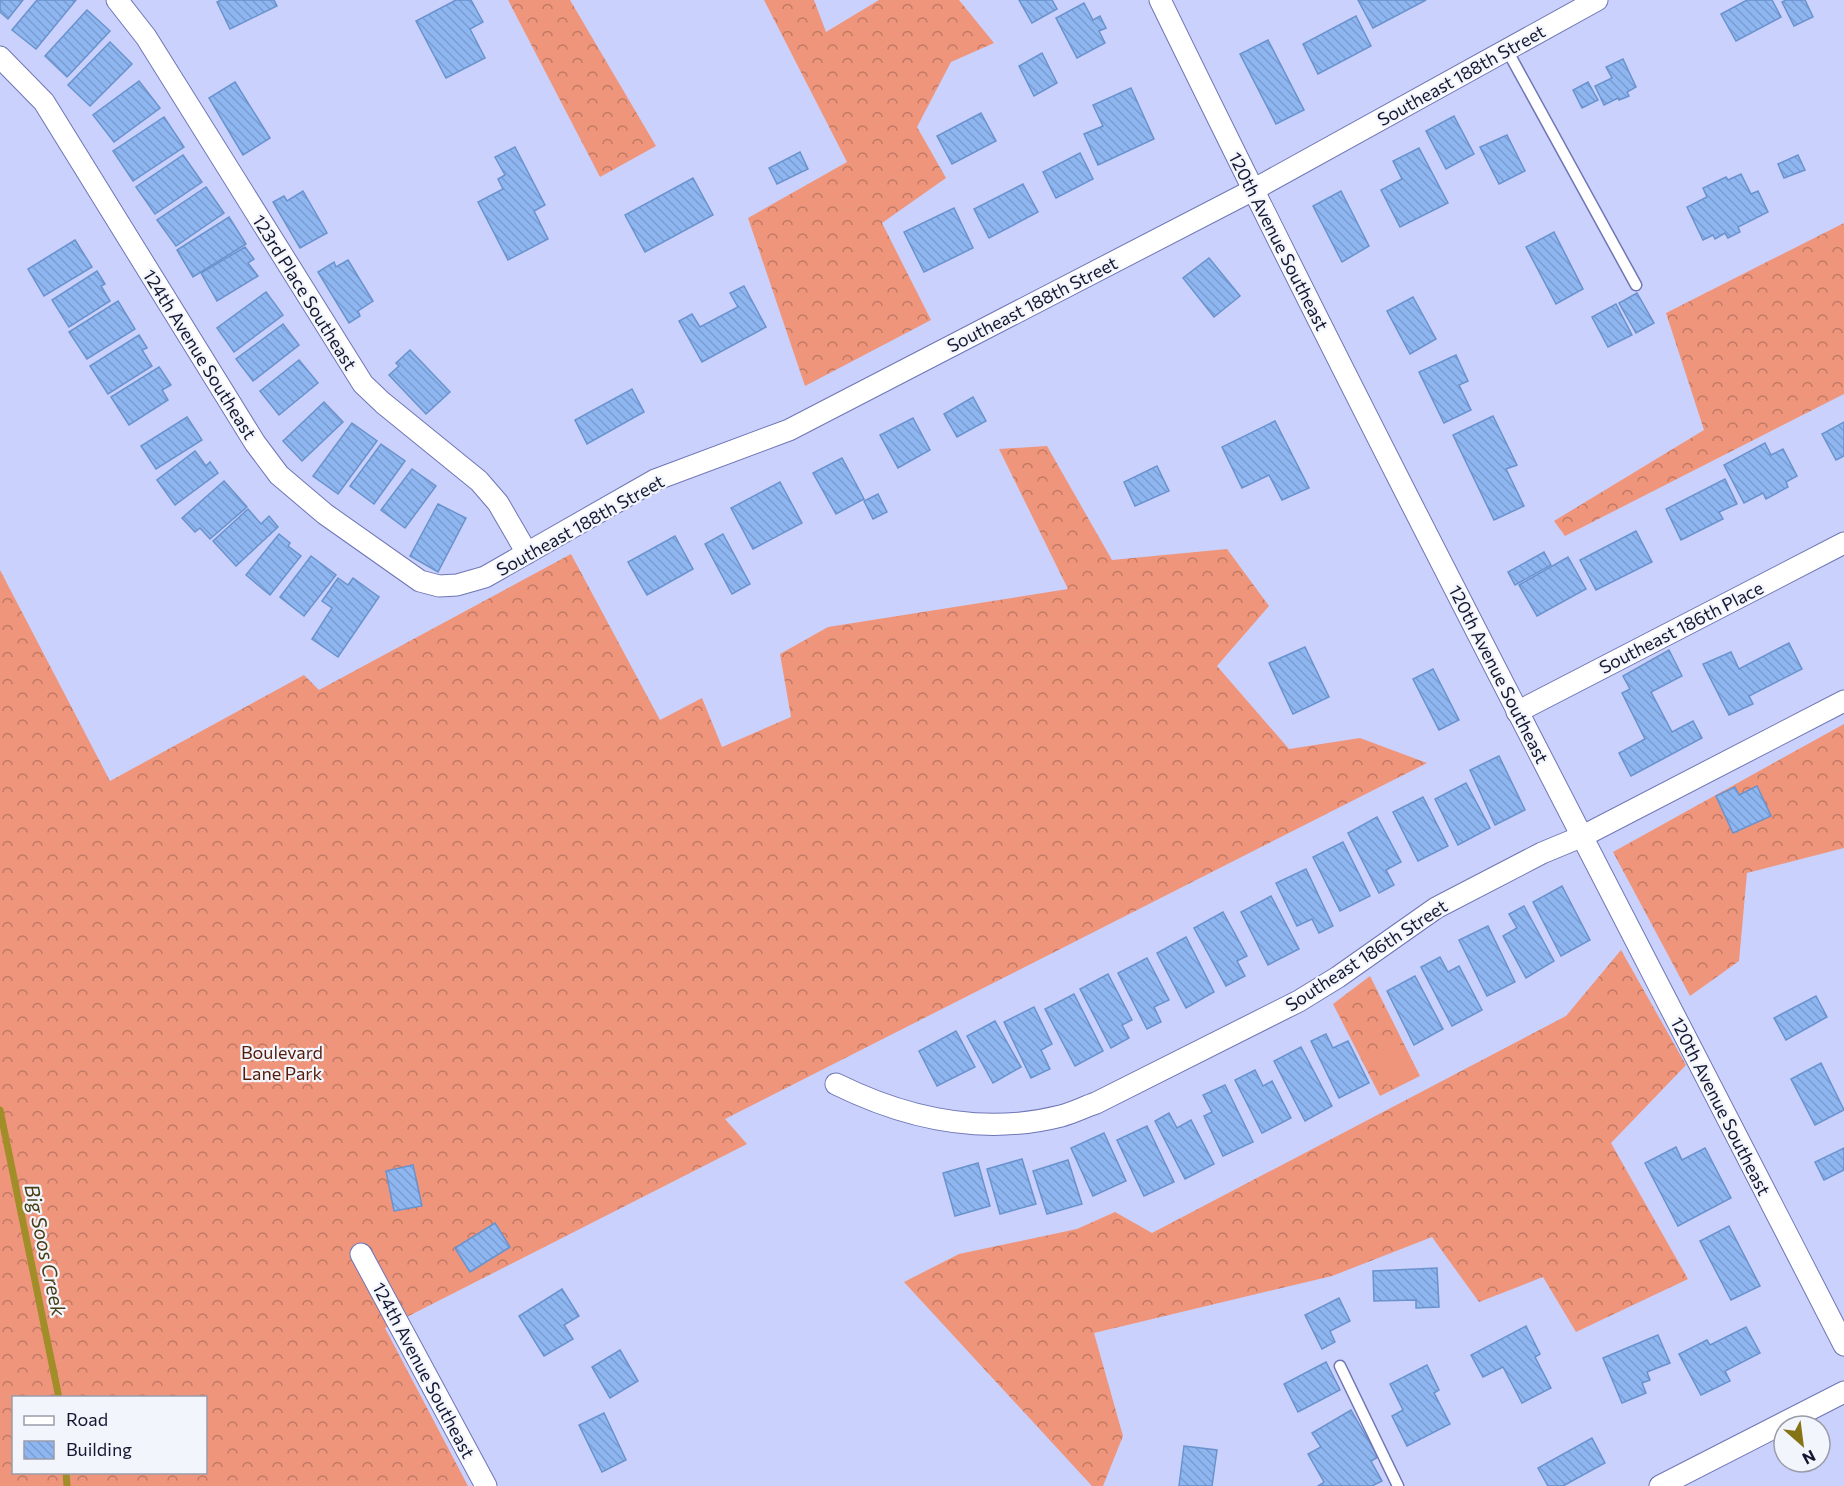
<svg xmlns="http://www.w3.org/2000/svg" width="1844" height="1486" font-family="Commissioner,sans-serif">
<style>
.forest{fill:url(#forest-crowns);fill-rule:evenodd}
.pitch{fill:#ef957b}
.lines{fill:none;stroke-linecap:round;stroke-linejoin:round}
.stream{stroke:#a28e29;stroke-width:7}
.building{fill:url(#building-back-hatch);stroke:#6a92cd;stroke-width:1.5}
.service-casing{stroke:#6e76b6;stroke-width:13}
.minor-casing{stroke:#6e76b6;stroke-width:23}
.service{stroke:#fff;stroke-width:10}
.minor{stroke:#fff;stroke-width:21}
.labels{text-anchor:middle;dominant-baseline:central;stroke-width:4.5;stroke-linejoin:round;paint-order:stroke}
.street-label{font-size:18px;fill:#141730;stroke:#f3f5fc}
.park-label{font-size:18px;fill:#541b09;stroke:#f3f5fc}
.water-label{font-size:20px;font-style:italic;fill:#463d14;stroke:#f3f5fc}
</style>
<defs>
<pattern id="forest-crowns" width="20" height="18" patternUnits="userSpaceOnUse" patternTransform="scale(1.5)"><rect width="20" height="18" fill="#ef957b"/><path d="M2 6a3 3 0 1 1 6 0M12 15a3 3 0 1 1 6 0" fill="none" stroke="#c07965"/></pattern>
<pattern id="building-back-hatch" width="6" height="6" patternUnits="userSpaceOnUse" patternTransform="scale(1.5)"><rect width="6" height="6" fill="#8eb6f1"/><path d="M-1 5l2 2M0 0l6 6M5-1l2 2" fill="none" stroke="#7a9ccf"/></pattern>
</defs>
<rect width="100%" height="100%" fill="#cad1fc"/>
<g class="forest">
<path d="M508,0H570L656,146L600,177Z"/>
<path d="M764,0H814L826,32L879,0H959L994,43L951,62L917,127L946,178L882,223L931,320L805,386L748,218L847,162Z"/>
<path d="M1844,223V394L1565,536L1554,521L1704,430L1666,313Z"/>
<path d="M1047,446L1112,560L1227,549L1269,606L1217,666L1289,749L1360,738L1427,763L725,1119L747,1144L385,1328L468,1486H0V570L110,781L304,675L319,690L571,554L660,720L702,698L722,747L791,717L780,654L828,627L1068,589L999,449ZM14,1398H206V1472H14Z"/>
<path d="M1844,724V848L1747,873L1739,961L1690,996L1613,852Z"/>
<path d="M1621,950L1686,1065L1611,1143L1688,1279L1576,1332L1543,1277L1479,1302L1432,1237L1332,1276L1094,1333L1123,1436L1103,1486H1092L904,1282L959,1254L1077,1229L1115,1212L1152,1233L1566,1016Z"/>
<path d="M1370,976L1420,1076L1380,1096L1333,1004Z"/>
</g>
<path class="pitch" d="M1398,1041L1414,1073L1388,1086L1372,1055Z"/>
<g class="lines">
<g class="stream">
<path d="M0,1110L59,1398"/>
<path d="M66,1472L67,1486"/>
</g>
</g>
<g class="building">
<path d="M0,0H23L8,19L0,12Z"/>
<path d="M37,0H76L36,49L12,30Z"/>
<path d="M221,0H274L277,6L230,29L217,2Z"/>
<path d="M456,0H471L483,22L470,29L485,58L446,78L416,21Z"/>
<path d="M1019,0H1052L1057,9L1032,23Z"/>
<path d="M1358,0H1426L1373,28Z"/>
<path d="M1747,0H1772L1781,17L1736,41L1721,14Z"/>
<path d="M1786,0H1805L1813,17L1794,26L1782,2Z"/>
<path d="M1084,3L1093,20L1100,16L1106,28L1099,31L1105,43L1077,58L1056,18Z"/>
<path d="M87,10L110,31L67,77L45,56Z"/>
<path d="M1356,16L1371,46L1318,74L1303,44Z"/>
<path d="M1268,40L1304,110L1276,124L1240,54Z"/>
<path d="M110,42L132,64L90,106L68,85Z"/>
<path d="M1042,53L1057,83L1034,96L1019,66Z"/>
<path d="M1623,59L1636,87L1627,92L1629,96L1619,100L1618,98L1604,105L1595,86L1612,78L1606,67Z"/>
<path d="M139,81L160,108L114,142L93,115Z"/>
<path d="M235,82L270,138L243,155L209,98Z"/>
<path d="M1588,82L1598,100L1582,108L1573,90Z"/>
<path d="M1131,88L1154,139L1098,165L1084,134L1103,126L1093,105Z"/>
<path d="M981,113L996,141L952,164L937,136Z"/>
<path d="M1454,116L1474,154L1446,169L1426,131Z"/>
<path d="M164,117L184,147L133,181L113,151Z"/>
<path d="M1507,135L1525,171L1499,184L1480,147Z"/>
<path d="M515,147L545,205L534,211L548,239L508,260L478,202L503,189L498,179L505,175L495,157Z"/>
<path d="M1419,148L1448,203L1400,227L1381,190L1402,179L1393,161Z"/>
<path d="M800,152L808,169L777,184L769,168Z"/>
<path d="M1080,153L1093,179L1056,198L1043,172Z"/>
<path d="M183,155L202,182L155,214L136,187Z"/>
<path d="M1798,155L1805,170L1784,178L1778,164Z"/>
<path d="M1741,174L1751,194L1758,191L1768,212L1738,227L1740,232L1728,238L1725,233L1715,239L1713,235L1703,240L1687,207L1707,197L1703,188L1726,177L1728,180Z"/>
<path d="M693,178L713,215L645,252L625,215Z"/>
<path d="M1023,184L1038,212L989,238L974,209Z"/>
<path d="M206,187L224,213L176,246L157,220Z"/>
<path d="M303,191L327,233L300,248L273,202L284,196L287,201Z"/>
<path d="M1341,191L1369,246L1342,262L1313,206Z"/>
<path d="M954,208L973,248L924,272L904,232Z"/>
<path d="M229,217L246,244L193,277L177,250Z"/>
<path d="M1554,232L1583,289L1556,304L1526,247Z"/>
<path d="M75,240L92,267L44,296L28,269Z"/>
<path d="M245,247L254,259L248,263L258,276L217,301L201,273Z"/>
<path d="M1209,258L1240,296L1214,317L1183,278Z"/>
<path d="M348,260L373,301L358,311L360,316L349,323L318,272L334,262L336,267Z"/>
<path d="M97,271L105,284L101,286L110,301L69,327L52,300Z"/>
<path d="M744,286L766,327L702,362L679,321L692,314L700,327L738,307L730,293Z"/>
<path d="M266,292L283,315L234,352L217,328Z"/>
<path d="M1637,293L1654,323L1636,333L1619,303Z"/>
<path d="M1413,297L1436,339L1410,354L1387,311Z"/>
<path d="M118,301L135,329L87,359L69,332Z"/>
<path d="M1616,304L1632,335L1608,347L1592,317Z"/>
<path d="M283,324L299,345L253,381L236,359Z"/>
<path d="M139,335L147,348L142,350L152,366L108,394L90,366Z"/>
<path d="M410,350L450,392L426,414L389,375L399,366L396,363Z"/>
<path d="M1456,355L1468,381L1459,385L1471,410L1444,423L1419,372Z"/>
<path d="M299,360L318,383L279,415L260,391Z"/>
<path d="M159,367L171,385L162,390L168,400L129,425L111,397Z"/>
<path d="M632,389L644,412L587,444L575,420Z"/>
<path d="M973,397L986,421L957,437L944,414Z"/>
<path d="M324,402L343,422L302,461L283,441Z"/>
<path d="M1493,416L1517,465L1506,469L1524,506L1494,520L1453,435Z"/>
<path d="M187,417L202,440L156,469L141,446Z"/>
<path d="M913,418L930,450L898,468L880,435Z"/>
<path d="M1275,421L1309,488L1282,500L1269,475L1242,488L1222,447Z"/>
<path d="M1844,422V456L1836,460L1822,434Z"/>
<path d="M352,423L377,441L338,494L313,476Z"/>
<path d="M1765,443L1771,455L1783,449L1797,476L1786,482L1788,487L1766,499L1763,493L1744,503L1724,465Z"/>
<path d="M381,444L405,461L374,504L350,486Z"/>
<path d="M195,451L206,466L210,462L218,473L175,505L157,480Z"/>
<path d="M842,458L864,499L836,514L813,473Z"/>
<path d="M1157,466L1169,491L1135,506L1124,482Z"/>
<path d="M412,469L436,486L405,528L381,510Z"/>
<path d="M1725,479L1737,504L1719,512L1723,519L1681,540L1666,509Z"/>
<path d="M224,481L247,507L210,539L200,528L195,532L182,518Z"/>
<path d="M780,482L802,523L753,549L731,508Z"/>
<path d="M878,494L887,512L873,519L864,501Z"/>
<path d="M438,504L466,518L438,572L410,556Z"/>
<path d="M248,509L261,524L269,516L278,527L236,566L213,541Z"/>
<path d="M1636,531L1652,562L1596,590L1580,560Z"/>
<path d="M279,534L290,543L288,546L301,556L270,595L246,575Z"/>
<path d="M723,534L750,584L732,594L705,544Z"/>
<path d="M675,536L693,569L647,595L628,562Z"/>
<path d="M1544,552L1551,565L1515,585L1508,572Z"/>
<path d="M311,556L336,575L304,616L280,597Z"/>
<path d="M1568,557L1586,589L1537,616L1519,585Z"/>
<path d="M338,578L348,585L353,578L379,597L338,657L312,639L332,608L322,601Z"/>
<path d="M1789,643L1802,669L1749,696L1753,704L1729,715L1703,664L1731,652L1739,669Z"/>
<path d="M1305,647L1329,697L1293,714L1269,663Z"/>
<path d="M1669,650L1682,676L1651,692L1672,732L1693,721L1702,738L1631,776L1619,753L1645,739L1622,693L1630,689L1623,676Z"/>
<path d="M1433,669L1459,720L1439,730L1413,679Z"/>
<path d="M1499,756L1525,810L1495,825L1470,770Z"/>
<path d="M1466,783L1490,828L1458,845L1435,799Z"/>
<path d="M1757,786L1771,816L1733,833L1716,796L1735,787L1739,795Z"/>
<path d="M1423,797L1448,846L1418,861L1393,812Z"/>
<path d="M1377,817L1401,862L1386,870L1394,885L1379,893L1348,833Z"/>
<path d="M1343,842L1370,896L1340,911L1313,857Z"/>
<path d="M1306,869L1333,926L1319,933L1312,919L1297,926L1276,883Z"/>
<path d="M1562,886L1590,940L1561,956L1533,902Z"/>
<path d="M1271,896L1299,949L1268,965L1241,912Z"/>
<path d="M1524,906L1554,961L1526,978L1503,936L1517,928L1509,914Z"/>
<path d="M1223,912L1247,956L1237,961L1245,976L1226,986L1194,928Z"/>
<path d="M1488,926L1515,982L1487,996L1459,940Z"/>
<path d="M1186,937L1214,992L1186,1008L1157,953Z"/>
<path d="M1440,957L1448,972L1459,966L1482,1010L1452,1026L1421,967Z"/>
<path d="M1147,958L1169,1000L1154,1007L1161,1022L1147,1029L1118,973Z"/>
<path d="M1108,974L1132,1020L1122,1025L1129,1038L1111,1048L1080,989Z"/>
<path d="M1415,976L1443,1029L1414,1045L1387,991Z"/>
<path d="M1074,994L1103,1051L1075,1066L1045,1009Z"/>
<path d="M1816,996L1827,1017L1786,1040L1774,1018Z"/>
<path d="M1034,1007L1052,1044L1041,1050L1050,1069L1031,1078L1004,1022Z"/>
<path d="M995,1021L1021,1067L993,1083L967,1036Z"/>
<path d="M956,1031L975,1067L937,1086L919,1051Z"/>
<path d="M1326,1034L1333,1048L1348,1041L1369,1083L1339,1098L1311,1041Z"/>
<path d="M1301,1047L1332,1106L1305,1121L1274,1061Z"/>
<path d="M1821,1063L1844,1110L1815,1125L1791,1079Z"/>
<path d="M1255,1070L1263,1086L1272,1081L1291,1118L1262,1133L1235,1080Z"/>
<path d="M1225,1085L1253,1142L1223,1156L1204,1116L1212,1112L1203,1095Z"/>
<path d="M1169,1113L1177,1128L1191,1120L1214,1164L1185,1179L1155,1121Z"/>
<path d="M1147,1126L1174,1182L1144,1196L1117,1140Z"/>
<path d="M1104,1133L1126,1181L1093,1196L1071,1148Z"/>
<path d="M1676,1147L1682,1160L1705,1148L1731,1198L1678,1226L1645,1163Z"/>
<path d="M1844,1148V1170L1824,1180L1815,1162Z"/>
<path d="M1022,1159L1036,1204L1000,1214L987,1169Z"/>
<path d="M1068,1160L1082,1204L1047,1214L1033,1171Z"/>
<path d="M978,1163L990,1206L955,1216L943,1173Z"/>
<path d="M413,1165L422,1206L394,1211L386,1171Z"/>
<path d="M495,1223L510,1247L470,1272L455,1248Z"/>
<path d="M1729,1226L1760,1286L1731,1300L1700,1241Z"/>
<path d="M1437,1268L1439,1307L1416,1308V1300L1374,1301L1373,1271Z"/>
<path d="M562,1289L579,1316L564,1325L573,1339L544,1356L519,1316Z"/>
<path d="M1339,1298L1350,1321L1330,1331L1335,1342L1322,1349L1305,1315Z"/>
<path d="M1526,1326L1540,1354L1535,1357L1551,1388L1522,1403L1503,1367L1483,1377L1471,1355Z"/>
<path d="M1746,1327L1760,1353L1725,1371L1730,1381L1701,1395L1679,1354L1707,1340L1710,1345Z"/>
<path d="M1658,1335L1670,1363L1647,1372L1650,1380L1642,1383L1646,1393L1622,1403L1603,1358Z"/>
<path d="M620,1350L638,1381L610,1398L592,1367Z"/>
<path d="M1326,1362L1340,1390L1298,1412L1284,1384Z"/>
<path d="M1427,1365L1439,1390L1434,1393L1450,1424L1407,1446L1392,1416L1403,1410L1390,1384Z"/>
<path d="M1351,1410L1378,1457L1371,1461L1382,1481L1372,1486H1318L1324,1482L1308,1454L1321,1447L1312,1433Z"/>
<path d="M604,1413L626,1460L602,1472L579,1425Z"/>
<path d="M1592,1438L1605,1463L1563,1486H1548L1538,1468Z"/>
<path d="M1184,1446L1217,1450L1212,1486H1179Z"/>
</g>
<g class="lines">
<g class="service-casing">
<g id="service">
<path d="M1507,50L1636,285"/>
<path d="M1340,1366L1398,1486"/>
</g>
</g>
<g class="minor-casing">
<g id="minor">
<path d="M117,0L146,37L363,384L383,403L479,481L498,503L527,553"/>
<path d="M1160,0C1380,452 1615,898 1844,1345"/>
<path d="M0,57L44,102L255,443L279,475L325,514L420,581L439,586L457,585L485,577L655,480L789,430L1253,190L1597,0"/>
<path d="M1517,712L1844,543"/>
<path d="M836,1084C907,1119 982,1136 1061,1116C1073,1113 1084,1107 1096,1103L1299,1001L1338,977L1436,908L1542,853L1583,836L1844,701"/>
<path d="M361,1254L486,1486"/>
<path d="M1660,1486L1844,1392"/>
</g>
</g>
<use href="#service" class="service"/>
<use href="#minor" class="minor"/>
</g>
<g class="labels">
<g class="street-label">
<text transform="translate(1461 75) rotate(-29)">Southeast 188th Street</text>
<text transform="translate(1279 241) rotate(63)">120th Avenue Southeast</text>
<text transform="translate(305 292) rotate(58)">123rd Place Southeast</text>
<text transform="translate(1032 304) rotate(-27)">Southeast 188th Street</text>
<text transform="translate(200 354) rotate(58)">124th Avenue Southeast</text>
<text transform="translate(580 525) rotate(-29)">Southeast 188th Street</text>
<text transform="translate(1681 627) rotate(-27)">Southeast 186th Place</text>
<text transform="translate(1499 674) rotate(63)">120th Avenue Southeast</text>
<text transform="translate(1366 955) rotate(-33)">Southeast 186th Street</text>
<text transform="translate(1721 1106) rotate(63)">120th Avenue Southeast</text>
<text transform="translate(424 1370) rotate(62)">124th Avenue Southeast</text>
</g>
<g class="park-label">
<text x="282" y="1052">Boulevard<tspan x="282" dy="21">Lane Park</tspan></text>
</g>
<g class="water-label">
<text transform="translate(46 1250) rotate(78)">Big Soos Creek</text>
</g>
</g>
<rect x="12" y="1396" width="195" height="78" fill="#f3f5fc" stroke="#9a9caa" stroke-width="1.5"/>
<rect x="24" y="1416" width="30" height="9" fill="#ffffff" stroke="#9a9caa" stroke-width="1.5"/>
<text x="66" y="1426" font-size="18" fill="#141730">Road</text>
<rect x="24" y="1441" width="30" height="18" fill="url(#building-back-hatch)" stroke="#9a9caa" stroke-width="1.5"/>
<text x="66" y="1456" font-size="18" fill="#141730">Building</text>
<g transform="translate(1802 1444) rotate(152)"><circle r="28" fill="#f3f5fc" stroke="#9a9caa" stroke-width="1.5"/>
<path d="M0-4.5L10 22L0 15L-10 22Z" fill="#857416"/>
<text y="-9" font-size="16" font-weight="bold" text-anchor="middle" fill="#141730">N</text>
</g>
</svg>
